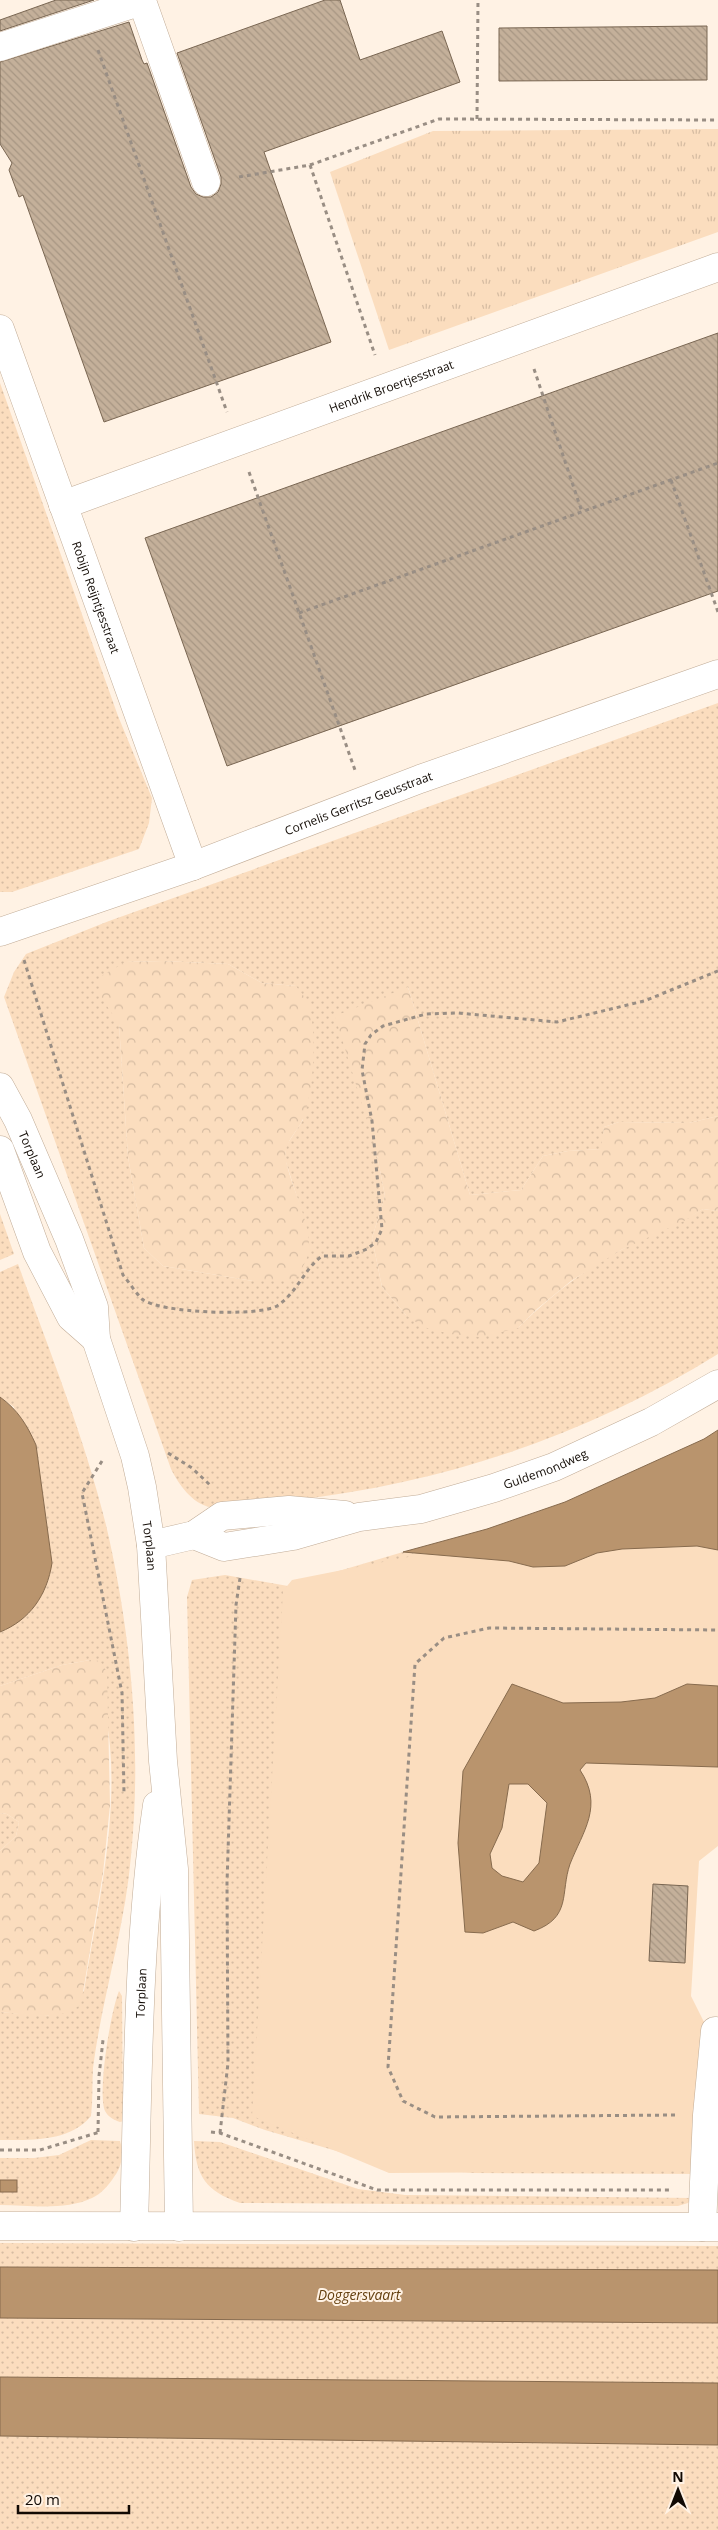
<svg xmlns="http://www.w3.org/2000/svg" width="718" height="2530" font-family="'Open Sans',sans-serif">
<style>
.grass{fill:url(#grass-dots);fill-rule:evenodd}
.forest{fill:url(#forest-crowns)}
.park{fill:url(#park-tufts)}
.pitch{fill:#fbddbe}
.water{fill:#b9946d;stroke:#876b4e;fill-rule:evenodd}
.building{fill:url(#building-back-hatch);stroke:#796652}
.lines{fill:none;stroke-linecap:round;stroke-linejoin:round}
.minor-casing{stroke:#c1ac97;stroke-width:29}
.path{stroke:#998e84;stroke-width:3;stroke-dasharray:4 4;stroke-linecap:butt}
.minor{stroke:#fff;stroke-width:28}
.labels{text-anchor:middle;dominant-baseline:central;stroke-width:4;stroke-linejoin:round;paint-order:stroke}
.street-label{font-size:12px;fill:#110a04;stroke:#fff2e4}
.water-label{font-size:14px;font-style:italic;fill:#65400f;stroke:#fff2e4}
</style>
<defs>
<pattern id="grass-dots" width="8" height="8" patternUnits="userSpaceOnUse" patternTransform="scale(1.25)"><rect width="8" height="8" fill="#fbddbe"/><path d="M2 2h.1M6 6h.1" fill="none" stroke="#d6bca2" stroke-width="1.8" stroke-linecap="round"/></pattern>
<pattern id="forest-crowns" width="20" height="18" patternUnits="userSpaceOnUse" patternTransform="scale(1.25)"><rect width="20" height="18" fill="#fbddbe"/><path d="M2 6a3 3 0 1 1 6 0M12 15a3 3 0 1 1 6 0" fill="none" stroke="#d6bca2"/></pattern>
<pattern id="park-tufts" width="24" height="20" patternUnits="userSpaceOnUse" patternTransform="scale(1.25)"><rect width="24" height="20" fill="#fbddbe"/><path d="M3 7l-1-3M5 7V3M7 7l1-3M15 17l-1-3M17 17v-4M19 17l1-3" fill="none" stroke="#d6bca2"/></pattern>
<pattern id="building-back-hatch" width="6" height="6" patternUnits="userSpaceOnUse" patternTransform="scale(1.25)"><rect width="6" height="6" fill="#c4b09a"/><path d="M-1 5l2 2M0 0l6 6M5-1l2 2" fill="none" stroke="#a79683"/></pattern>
</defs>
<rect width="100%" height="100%" fill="#fff2e4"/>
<g class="grass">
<path d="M0,383L118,716L152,798L149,823L139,849L12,892H0Z"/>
<path d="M718,703V1116L689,1123L619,1122L604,1127L602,1149L568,1151L543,1156L521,1190L470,1195L408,987L376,1150L385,1196L372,1238L382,1287L406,1315L518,1328C548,1298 583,1270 621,1250C648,1235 677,1225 703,1209L718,1211V1354C590,1434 443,1484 293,1500C273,1502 253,1504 233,1505C226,1506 217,1508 210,1507C192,1504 178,1483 171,1469L4,997L14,972L26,954L109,921ZM163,961L228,964L262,983L296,986L303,1120L286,1146L285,1159L302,1213L309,1248L253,1281L163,1266L144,1248L128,1157L119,1024L126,962Z"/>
<path d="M0,1214L14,1254L0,1260Z"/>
<path d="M18,1264C49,1350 84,1436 106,1525C131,1632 142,1747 131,1856C125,1928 102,1997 93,2068C92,2084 93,2100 91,2116C70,2142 31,2140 0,2140V2012L48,2016L84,1991C97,1911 117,1827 110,1746C108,1717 97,1688 90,1660L62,1665L0,1686V1632C26,1621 39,1603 49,1578L14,1407L0,1397V1272Z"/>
<path d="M403,1552L509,1561L458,1602L718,2174L473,2173L384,2165L265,2130L233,2118L199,2114L187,1597L192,1580L225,1575L288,1586Z"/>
<path d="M0,1813L7,1814L19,1822L16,1836L0,1851Z"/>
<path d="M119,1991L122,1996L123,2121L120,2122C114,2120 108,2117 105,2111C97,2092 111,2010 119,1991Z"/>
<path d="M91,2140L120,2141C124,2153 122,2167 114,2177C109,2185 101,2194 92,2198C65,2211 29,2205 0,2205V2192H16L17,2180H0V2158H34L59,2155Z"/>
<path d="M194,2141L220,2142L358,2189L405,2195L691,2198L688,2203L678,2206L240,2203C206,2191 196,2177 194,2141Z"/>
<path d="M0,2243L718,2246V2270L0,2267Z"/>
<path d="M0,2318L718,2323V2383L0,2377Z"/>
<path d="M0,2424L718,2434V2530H0Z"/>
</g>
<g class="forest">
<path d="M163,961L228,964L262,983L296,986C300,992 307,999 309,1005C317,1034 314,1091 303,1119C297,1133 283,1142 286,1160C290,1184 311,1224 309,1248C308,1260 301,1270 295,1279L253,1281L163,1266L144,1248L128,1157L119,1024L99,994V977L126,962Z"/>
<path d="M408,987L470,1195L521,1190L543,1156L568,1151L601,1149L604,1127L619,1122L689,1123L718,1116V1211L703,1209L684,1221L621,1250L571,1281L537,1309L518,1328L481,1337L450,1334L423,1327L406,1315L382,1287L372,1238L385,1196L376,1150L335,1016Z"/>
<path d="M90,1660L100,1661L107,1672L110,1805L103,1873L81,2004C59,2023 27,2014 0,2012V1851L16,1836L19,1822L7,1814L0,1813V1686L62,1665Z"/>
</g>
<path class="park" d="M718,129V232L389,350L330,172L433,131Z"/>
<path class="pitch" d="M718,1446V1846L699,1861L691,1996L708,2030L718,2171L389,2173L252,2116L283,1591L292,1580L489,1541Z"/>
<g class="water">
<path d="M0,1397C18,1410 27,1425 36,1445L52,1563C47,1595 30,1620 0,1632Z"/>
<path d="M718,1430V1550L697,1546L622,1549L597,1553L565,1566L533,1567L509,1561L403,1552L487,1529L565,1502L704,1439Z"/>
<path d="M512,1684L563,1703L621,1702L655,1698L687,1684L718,1686V1767L586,1763L580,1770C604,1806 583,1831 570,1864C560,1893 572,1917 534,1931L513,1922L483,1933L465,1932L458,1843L463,1771ZM509,1784H528L547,1803L539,1863L523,1882L502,1876L492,1868L490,1854L502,1828Z"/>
<rect x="0" y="2180" width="17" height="12"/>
<path d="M0,2267L718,2270V2323L0,2318Z"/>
<path d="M0,2377L718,2383V2445L0,2436Z"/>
</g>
<g class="building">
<path d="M56,0H94L0,31V20Z"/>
<path d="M325,0H340L360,60L442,31L460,82L264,152L331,342L104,422L23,195L19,197L9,170L12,163L0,144V62L129,22L142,60L144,64L147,63L191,187L196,194L203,197H211L218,192L221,184V177L177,53Z"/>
<path d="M707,26V80L499,81V28Z"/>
<path d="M718,333V591L227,766L145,538Z"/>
<path d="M653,1884L688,1886L685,1963L649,1961Z"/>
</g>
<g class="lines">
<g class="minor-casing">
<g id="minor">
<path d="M0,47L142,1L206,182"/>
<path id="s1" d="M0,329L193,866"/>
<path id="s2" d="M63,505L718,267"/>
<path id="s3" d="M0,932L193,866L420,779L718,674"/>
<path id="s4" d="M0,1087L18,1120L69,1239L94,1307L96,1339L135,1456L142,1487L151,1545L163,1761L174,1869L179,2227"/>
<path d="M0,1150L37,1252L71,1317L96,1339"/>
<path id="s5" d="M194,1535L224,1547L293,1536L359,1517L421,1509L494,1488L554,1467L651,1422L718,1384"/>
<path d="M151,1545L194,1535L222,1516L289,1510L345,1515"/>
<path d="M0,2226L718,2227"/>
<path id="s6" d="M134,2227C138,2086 137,1944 157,1805"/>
<path d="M702,2227L707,2115L715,2031"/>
</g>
</g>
<g class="path">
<path d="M98,50L227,412"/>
<path d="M477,119L478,0"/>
<path d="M310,165L439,119L718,120"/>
<path d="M239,177L310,165L375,355"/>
<path d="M534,369L582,512"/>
<path d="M249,472L355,770"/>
<path d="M671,480L718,612"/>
<path d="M299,613L718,463"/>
<path d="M24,960L123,1275C129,1282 135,1292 142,1299C158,1313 258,1317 277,1306C297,1293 304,1269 322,1256H349L367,1249L376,1242L382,1229L372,1121L362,1070L365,1044L371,1035L383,1026L426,1014L458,1013L557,1022L644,1001L718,971"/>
<path d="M168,1453L192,1468L210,1485"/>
<path d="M102,1461L82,1493L122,1693L124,1793"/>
<path d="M675,2115L435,2117L403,2101L388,2067L415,1664L444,1638L489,1628L718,1630"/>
<path d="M98,2132L99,2076L103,2040"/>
<path d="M211,2132L220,2133L377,2190H670"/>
<path d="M220,2133L228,2063L227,1883L236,1605L240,1578"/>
<path d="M0,2150H40L100,2132"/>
</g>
<use href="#minor" class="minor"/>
</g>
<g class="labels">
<g class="street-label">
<text stroke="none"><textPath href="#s2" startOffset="349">Hendrik Broertjesstraat</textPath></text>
<text stroke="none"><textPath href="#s1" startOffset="285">Robijn Reijntjesstraat</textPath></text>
<text stroke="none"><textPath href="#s3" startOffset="381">Cornelis Gerritsz Geusstraat</textPath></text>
<text stroke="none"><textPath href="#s4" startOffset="75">Torplaan</textPath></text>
<text stroke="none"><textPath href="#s5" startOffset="364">Guldemondweg</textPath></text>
<text stroke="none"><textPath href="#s4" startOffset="486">Torplaan</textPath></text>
<text stroke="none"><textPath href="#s6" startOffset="234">Torplaan</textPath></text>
</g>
<g class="water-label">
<text x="359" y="2294">Doggersvaart</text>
</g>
</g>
<g transform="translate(678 2490)" stroke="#fff2e4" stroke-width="4" paint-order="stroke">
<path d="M0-4L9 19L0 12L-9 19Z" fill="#110a04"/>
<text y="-8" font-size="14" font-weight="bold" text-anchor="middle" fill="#110a04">N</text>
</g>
<path d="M18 2505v8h111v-8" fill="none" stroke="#110a04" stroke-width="2.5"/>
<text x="25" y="2505" font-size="15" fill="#110a04" stroke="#fff2e4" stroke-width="4" paint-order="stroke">20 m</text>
</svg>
